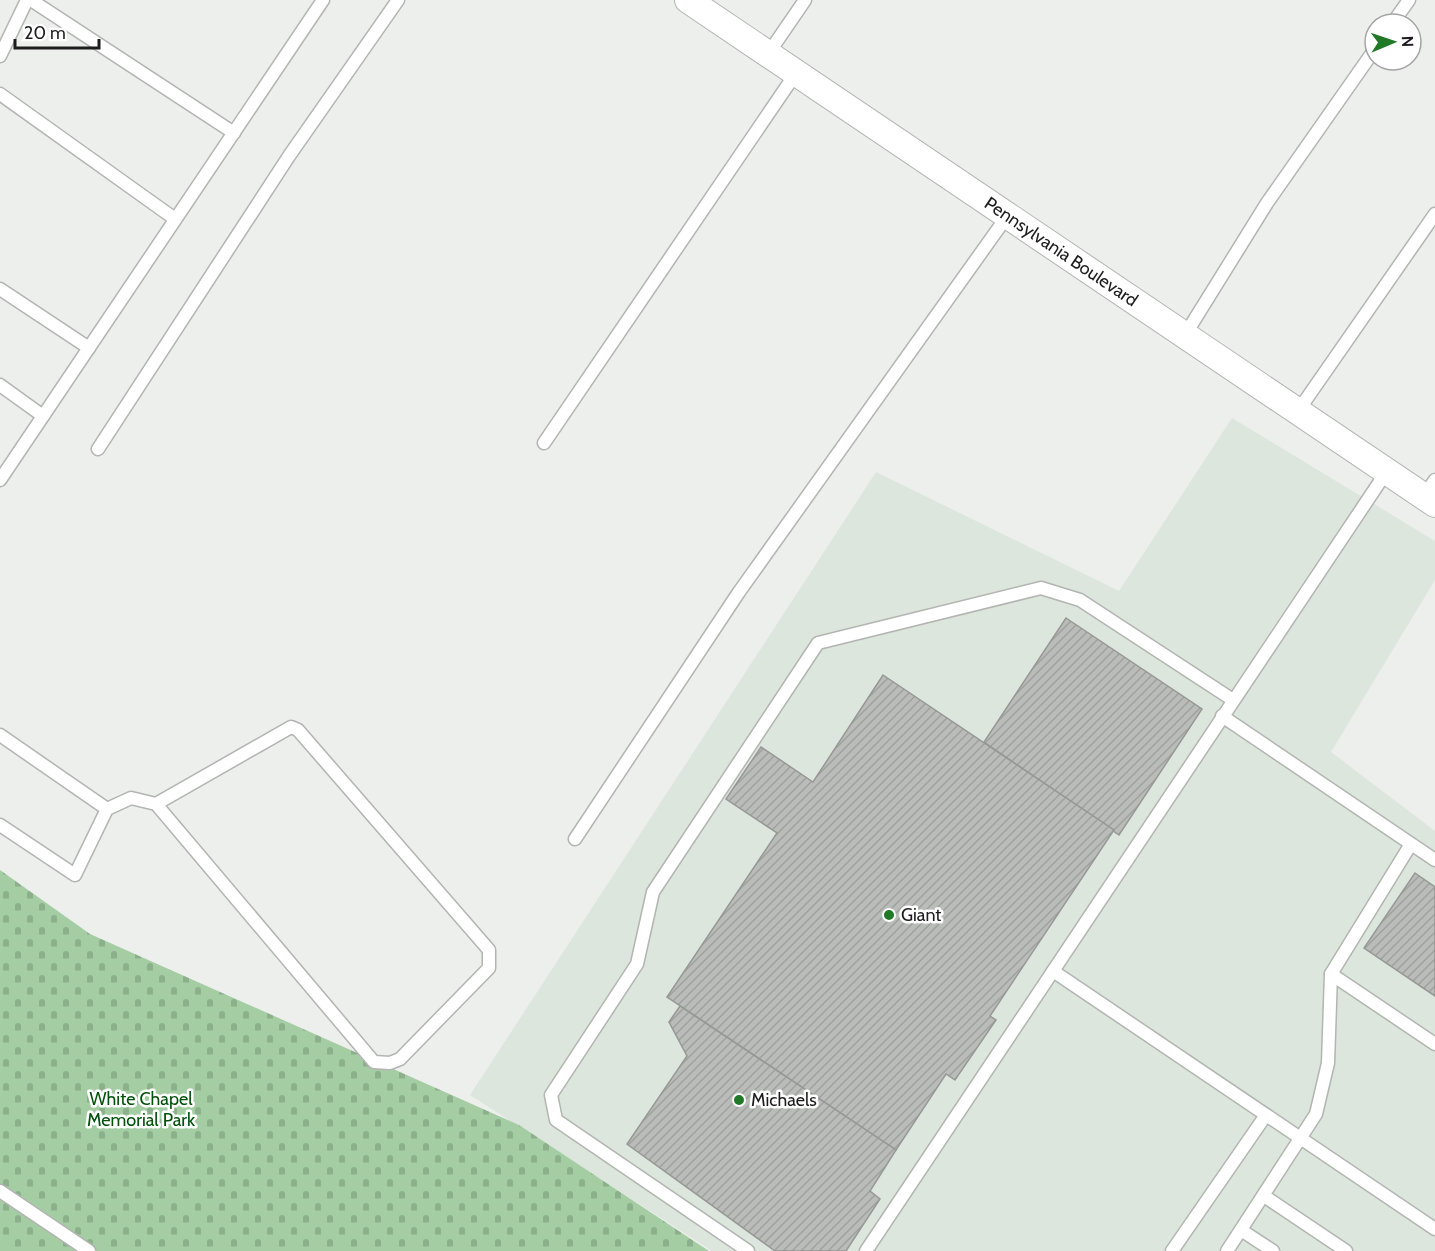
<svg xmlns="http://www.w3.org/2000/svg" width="1435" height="1251" font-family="Cabin,sans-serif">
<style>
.built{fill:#dde6dc}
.cemetery{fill:url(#cemetery-stones)}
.building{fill:url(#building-hatch);stroke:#969896;stroke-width:1.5}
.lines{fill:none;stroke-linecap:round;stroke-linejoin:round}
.lane-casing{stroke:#b2b5b2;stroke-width:15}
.street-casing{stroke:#b2b5b2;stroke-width:28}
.lane{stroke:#fff;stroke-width:12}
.street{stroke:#fff;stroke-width:26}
.poi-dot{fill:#207926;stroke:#fff;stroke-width:2}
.labels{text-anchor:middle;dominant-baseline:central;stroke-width:5;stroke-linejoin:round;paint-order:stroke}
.street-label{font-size:18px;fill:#1c1d1c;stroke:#fff}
.poi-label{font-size:18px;fill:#1c1d1c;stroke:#fff;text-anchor:start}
.park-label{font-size:18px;fill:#00510a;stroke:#fff}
</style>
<defs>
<pattern id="cemetery-stones" width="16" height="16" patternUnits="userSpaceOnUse" patternTransform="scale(1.5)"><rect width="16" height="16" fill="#a5cda3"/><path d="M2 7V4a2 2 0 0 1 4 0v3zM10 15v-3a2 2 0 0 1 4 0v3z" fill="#8db08c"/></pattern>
<pattern id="building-hatch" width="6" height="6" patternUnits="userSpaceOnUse" patternTransform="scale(1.5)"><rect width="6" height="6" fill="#b9bcb9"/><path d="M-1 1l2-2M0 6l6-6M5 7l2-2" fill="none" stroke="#9ea19e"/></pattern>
</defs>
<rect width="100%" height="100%" fill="#ecefec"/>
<path class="built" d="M1232,418L1435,541V580L1331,752L1435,831V1251H712L470,1095L876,472L1119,591Z"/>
<path class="cemetery" d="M0,870L90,934L519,1125L709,1251H0Z"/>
<g class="building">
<path d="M1066,618L1202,709L1119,835L984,742Z"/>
<path d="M883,675L1114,830L990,1016L996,1020L955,1080L946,1074L896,1150L667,997L777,833L726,799L761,747L813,782Z"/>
<path d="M1415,873L1435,887V996L1364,948Z"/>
<path d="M680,1006L896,1150L870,1191L880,1199L846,1251H775L627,1144L687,1056L669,1022Z"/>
</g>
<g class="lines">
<g class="lane-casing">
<g id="lane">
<path d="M31,0L234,133"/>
<path d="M1392,24L1409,0"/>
<path d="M768,54L805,0"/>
<path d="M0,56L27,0"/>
<path d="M0,94L175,219"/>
<path d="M0,289L89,348"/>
<path d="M1185,335L1267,203L1375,49"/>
<path d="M0,385L43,416"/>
<path d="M1298,411L1435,214"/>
<path d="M544,443L796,73"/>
<path d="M98,449L289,156L398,0"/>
<path d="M0,480L323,0"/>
<path d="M1424,496L1435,480"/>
<path d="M1222,716L1435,860"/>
<path d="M0,735L107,809L75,875L0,825"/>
<path d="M107,809L131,798L156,804L374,1062L390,1063L400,1059L489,968V950L298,730L291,727L156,804"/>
<path d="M575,839L739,592L1008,215"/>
<path d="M1053,971L1435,1229"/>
<path d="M1331,974L1435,1044"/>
<path d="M0,1191L89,1251"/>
<path d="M1264,1196L1346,1251"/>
<path d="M1241,1230L1273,1251"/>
<path d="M748,1251L556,1120L551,1095L637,964L653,892L818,643L1041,588L1080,600L1233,700"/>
<path d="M866,1251L1387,471"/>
<path d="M1172,1251L1266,1115"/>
<path d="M1227,1251L1316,1114L1328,1063L1331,974L1411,844"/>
</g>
</g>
<g class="street-casing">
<g id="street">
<path id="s1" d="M688,0L1435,504"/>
</g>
</g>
<use href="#lane" class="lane"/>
<use href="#street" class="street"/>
</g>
<g class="poi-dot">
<circle cx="889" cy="915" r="6"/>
<circle cx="739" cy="1100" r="6"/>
</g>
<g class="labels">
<g class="street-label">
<text stroke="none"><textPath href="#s1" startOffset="450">Pennsylvania Boulevard</textPath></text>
</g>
<g class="poi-label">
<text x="901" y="915">Giant</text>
<text x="751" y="1100">Michaels</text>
</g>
<g class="park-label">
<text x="141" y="1099">White Chapel<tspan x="141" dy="21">Memorial Park</tspan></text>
</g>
</g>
<g transform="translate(1393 42) rotate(88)"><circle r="28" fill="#ffffff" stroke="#a4a5a4" stroke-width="1.5"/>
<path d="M0-4.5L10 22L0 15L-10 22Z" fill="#207926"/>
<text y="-9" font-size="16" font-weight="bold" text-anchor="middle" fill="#1c1d1c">N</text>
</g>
<path d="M15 39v9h84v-9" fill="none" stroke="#1c1d1c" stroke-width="3"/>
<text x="24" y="39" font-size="18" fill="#1c1d1c" stroke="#ffffff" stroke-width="4.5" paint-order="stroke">20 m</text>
</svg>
